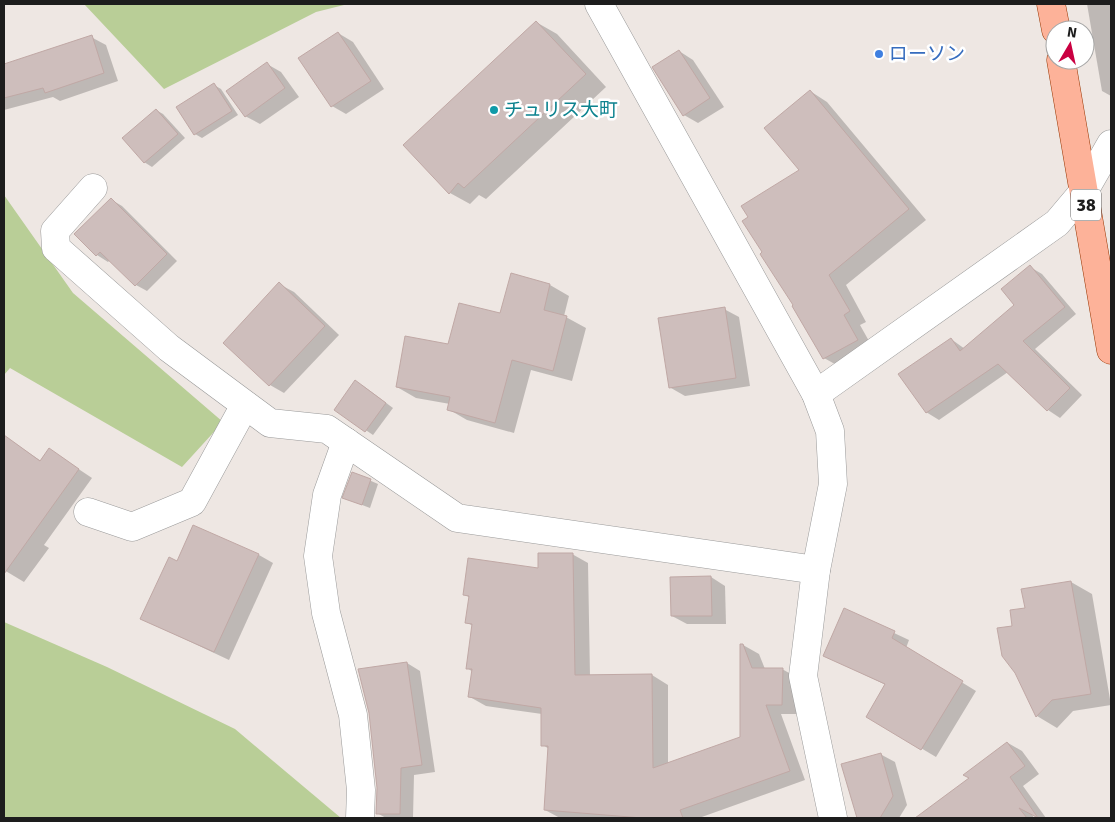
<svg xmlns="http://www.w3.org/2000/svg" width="1115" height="822" font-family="Signika,'Noto Sans JP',sans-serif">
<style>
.forest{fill:#b9ce97}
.shadow{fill:#0003}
.building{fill:#cebebc;stroke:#c0a8a5}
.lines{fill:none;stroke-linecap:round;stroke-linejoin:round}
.minor-casing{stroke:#9a9a9a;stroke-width:29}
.primary-casing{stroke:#963400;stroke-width:29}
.minor{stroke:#fff;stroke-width:28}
.primary{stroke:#fdb299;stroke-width:28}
.shop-dot{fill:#3f7fe0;stroke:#fff;stroke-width:2}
.culture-dot{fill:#0f9aa8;stroke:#fff;stroke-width:2}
.labels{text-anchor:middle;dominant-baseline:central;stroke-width:5;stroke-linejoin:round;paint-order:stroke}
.shield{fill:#fff;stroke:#616161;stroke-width:1}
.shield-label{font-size:18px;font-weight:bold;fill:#1d1d1d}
.shop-label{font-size:19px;fill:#366cbe;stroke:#fff;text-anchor:start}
.culture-label{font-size:19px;fill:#0d838f;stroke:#fff;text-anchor:start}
</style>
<rect width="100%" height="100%" fill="#eee7e3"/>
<g class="forest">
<path d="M84,4H348L316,12L164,89Z"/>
<path d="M4,195L73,293L223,422L182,467L10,368L4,375Z"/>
<path d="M4,622L107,667L235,729L341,818H4Z"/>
</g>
<g class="shadow">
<path d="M1087,4H1111V96L1102,91Z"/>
<path d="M536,22L557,34L606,87L486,199L479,195L470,204L450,193Z"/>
<path d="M338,33L353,42L384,89L346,114L332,106Z"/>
<path d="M91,37L106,45L118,81L60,101L53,97L4,110V65Z"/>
<path d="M679,51L693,60L724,107L698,123L684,115Z"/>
<path d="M267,64L281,72L299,97L260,124L245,116Z"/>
<path d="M214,85L221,89L238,115L202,138L195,134Z"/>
<path d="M810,91L827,102L926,220L846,285L866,322L860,325L874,350L842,368L824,358L801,170Z"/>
<path d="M156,110L163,114L185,138L152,167L144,162Z"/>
<path d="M112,200L122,206L177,261L147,291L136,285L110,260L108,262L97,255Z"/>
<path d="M1030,267L1042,274L1076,314L1035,349L1082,395L1060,418L1048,410L1008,372L939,420L926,412L951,339L965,349L1016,305Z"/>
<path d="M512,275L550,285L569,296L564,316L586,328L572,381L531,370L514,433L467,420L448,409L450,404L416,398L397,387L449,345L501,314Z"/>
<path d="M279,284L294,292L339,335L284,393L270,385Z"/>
<path d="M724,309L739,317L750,386L685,396L671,388Z"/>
<path d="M362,385L393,408L373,435L335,409Z"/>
<path d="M4,436L41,461L50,450L92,478L44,545L49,548L24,582L4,570Z"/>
<path d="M353,473L378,484L370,508L344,498Z"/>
<path d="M572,554L588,563L590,676L652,675L668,685V764L741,737L743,645L759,654L765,669H782L798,678V714H781L805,780L699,818H560L545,810L549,749L543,745L542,714L486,706L470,697L473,672L467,668L473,626L466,622L470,598L464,594L539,570Z"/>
<path d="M259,555L273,563L229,660L142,619L178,562Z"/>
<path d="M711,577L725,586L726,624H687L672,616Z"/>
<path d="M1071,582L1092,594L1111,705L1073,711L1057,728L1037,716L1013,627Z"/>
<path d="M845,610L909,640L906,648L976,691L936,757L867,716L886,685L825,656Z"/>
<path d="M407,663L420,671L435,772L414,775L413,818H386L377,813Z"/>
<path d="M1008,743L1022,751L1039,774L1023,786L1046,818H1039L1031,813L1034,818H917L971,778Z"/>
<path d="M880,754L895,762L907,805L899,818L874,817Z"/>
</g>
<g class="building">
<path d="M536,21L586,74L464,188L458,183L449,194L403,145Z"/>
<path d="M338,32L371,81L331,107L298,58Z"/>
<path d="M92,35L104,73L45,93L43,88L4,98V64Z"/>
<path d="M679,50L710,98L683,116L652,67Z"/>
<path d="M267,62L285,88L245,117L226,91Z"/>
<path d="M214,83L232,111L194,135L176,107Z"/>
<path d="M810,90L909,209L829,275L850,311L844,315L858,340L823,359L792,306L793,305L760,254L762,252L742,221L748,217L741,206L799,170L764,128Z"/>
<path d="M156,109L178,134L144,163L122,138Z"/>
<path d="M111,198L167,254L135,286L100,252L96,256L74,234Z"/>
<path d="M1030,265L1065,307L1023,341L1070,388L1047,411L998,364L926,413L898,374L951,338L960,351L1014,305L1001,289Z"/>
<path d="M511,273L550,284L544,310L567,316L553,371L512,360L495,423L447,410L450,397L396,387L405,336L448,344L459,303L500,313Z"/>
<path d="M279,282L325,326L269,386L223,343Z"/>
<path d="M725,307L736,378L669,388L658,318Z"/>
<path d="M355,380L386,403L365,432L334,410Z"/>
<path d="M4,435L40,461L49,448L79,469L4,574Z"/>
<path d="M352,472L371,479L362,505L342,498Z"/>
<path d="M193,525L259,554L214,652L140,619L169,557L177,561Z"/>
<path d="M538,553H573L575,675L652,674L653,768L740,737V644H743L752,668H783L782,705H766L790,771L680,810L683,818H642L544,810L548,746H541V708L468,697L472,669H466L472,624L465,623L469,596L463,595L468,558L538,568Z"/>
<path d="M711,576L712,616H671L670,577Z"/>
<path d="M1071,581L1091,694L1052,700L1036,717L1015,673L1002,656L997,628L1012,626L1010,610L1025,608L1021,589Z"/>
<path d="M844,608L895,631L892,638L963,681L921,750L866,717L885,684L823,656Z"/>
<path d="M407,662L422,765L401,768L400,814H376L377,788L369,713L358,669Z"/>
<path d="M1007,742L1025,766L1010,777L1038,818L1019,808L1027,818H915L969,778L963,775Z"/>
<path d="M881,753L893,796L880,818H857L841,764Z"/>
</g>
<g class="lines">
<g class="minor-casing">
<g id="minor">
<path d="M599,4L816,394L830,431L833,484L816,570L803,676L833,818"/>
<path d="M93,188L55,231L56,248L169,348L270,423L327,429L457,518L816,570"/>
<path d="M816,394L1057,223L1084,191L1111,144"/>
<path d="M346,442L327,495L318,556L326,613L353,715L361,790L360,818"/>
<path d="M88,512L132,527L192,502L245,405"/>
</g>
</g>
<g class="primary-casing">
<g id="primary">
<path d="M1051,4L1056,30"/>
<path d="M1061,60L1111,350"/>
</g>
</g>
<use href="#minor" class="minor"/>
<use href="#primary" class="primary"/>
</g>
<circle class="shop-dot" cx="879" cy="54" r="5"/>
<circle class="culture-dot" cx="494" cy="110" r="5"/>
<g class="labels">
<rect class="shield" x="1071" y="189.5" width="30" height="31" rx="4"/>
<g class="shield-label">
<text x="1086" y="205">38</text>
</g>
<g class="shop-label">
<text x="889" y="54">ローソン</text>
</g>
<g class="culture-label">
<text x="504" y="110">チュリス大町</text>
</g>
</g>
<rect width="1115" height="822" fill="none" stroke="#1d1d1d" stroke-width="10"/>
<g transform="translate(1070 45) rotate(9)"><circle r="24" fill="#ffffff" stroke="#a5a5a5"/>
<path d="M0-4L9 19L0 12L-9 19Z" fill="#ca0041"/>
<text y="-8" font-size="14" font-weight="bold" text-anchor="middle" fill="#1d1d1d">N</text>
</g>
</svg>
